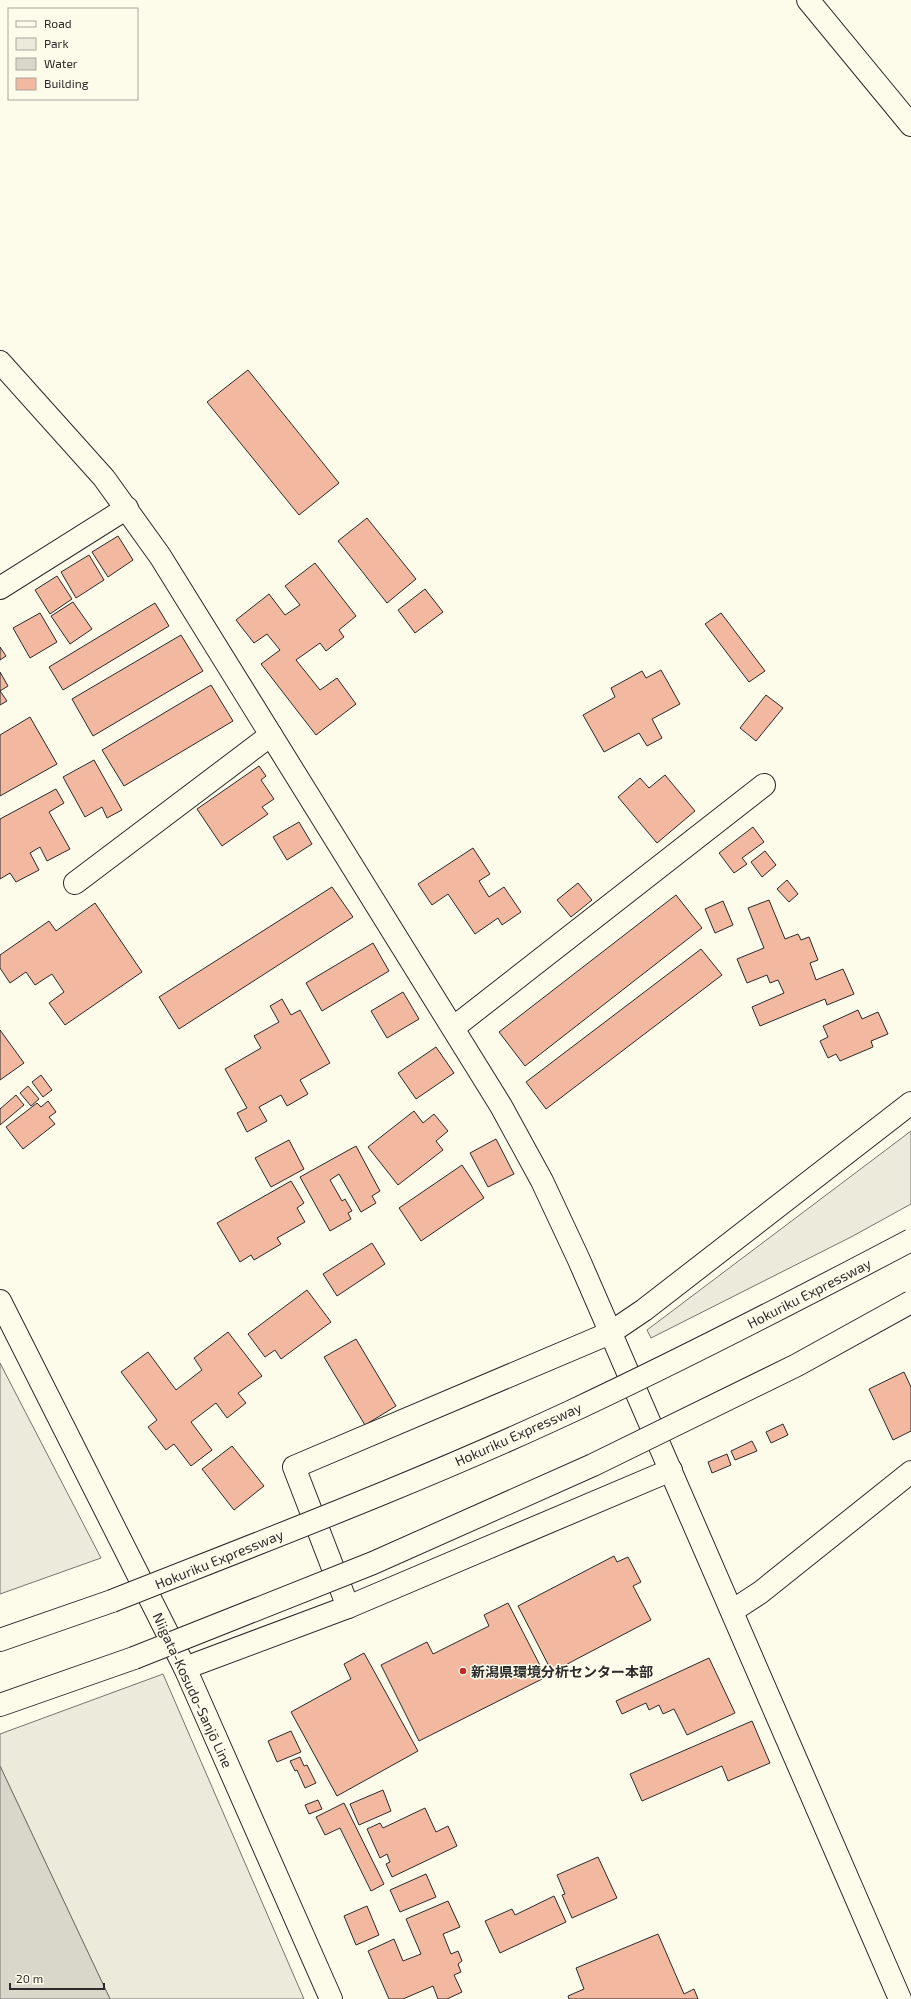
<svg xmlns="http://www.w3.org/2000/svg" width="911" height="1999" font-family="'Exo 2','Noto Sans JP',sans-serif">
<style>
.green{fill:#ecebdb;stroke:#74746e}
.water{fill:#d8d7c9;stroke:#74746e}
.building{fill:#f2b8a0;stroke:#2b2b2b}
.lines{fill:none;stroke-linecap:round;stroke-linejoin:round}
.street-casing{stroke:#2b2b2b;stroke-width:24}
.secondary-casing{stroke:#2b2b2b;stroke-width:24}
.primary-casing{stroke:#2b2b2b;stroke-width:24}
.highway-casing{stroke:#2b2b2b;stroke-width:24}
.street{stroke:#fdfbea;stroke-width:22}
.secondary{stroke:#fdfbea;stroke-width:22}
.primary{stroke:#fdfbea;stroke-width:22}
.highway{stroke:#fdfbea;stroke-width:22}
.highway-bridge-casing{stroke:#2b2b2b;stroke-width:24;stroke-linecap:butt}
.highway-bridge{stroke:#fdfbea;stroke-width:22}
.poi-dot{fill:#c62828;stroke:#fdfbea;stroke-width:1.5}
.labels{text-anchor:middle;dominant-baseline:central;stroke-width:3;stroke-linejoin:round;paint-order:stroke}
.street-label{font-size:14px;fill:#2b2b2b;stroke:#fdfbea}
.poi-label{font-size:14px;font-weight:bold;fill:#2b2b2b;stroke:#fdfbea;text-anchor:start}
</style>
<rect width="100%" height="100%" fill="#fdfbea"/>
<g class="green">
<path d="M911,1131V1204L851,1237L651,1338L647,1330Z"/>
<path d="M0,1363L101,1558L0,1594Z"/>
<path d="M163,1674L304,1999H110L0,1766V1734Z"/>
</g>
<path class="water" d="M0,1766L110,1999H0Z"/>
<g class="building">
<path d="M248,370L339,483L299,515L207,402Z"/>
<path d="M367,518L416,579L387,603L338,541Z"/>
<path d="M118,536L133,560L108,577L92,552Z"/>
<path d="M89,555L104,580L76,598L61,572Z"/>
<path d="M315,563L356,616L339,630L344,637L326,651L320,643L296,660L320,690L337,678L356,704L316,735L261,664L280,650L267,634L254,643L236,620L269,594L285,615L300,605L285,586Z"/>
<path d="M57,576L72,599L50,614L35,590Z"/>
<path d="M425,589L443,612L415,633L398,610Z"/>
<path d="M73,602L92,629L70,644L51,616Z"/>
<path d="M155,603L169,626L63,690L49,667Z"/>
<path d="M40,613L57,642L30,658L13,628Z"/>
<path d="M721,613L765,671L749,682L705,624Z"/>
<path d="M181,635L203,671L93,736L72,699Z"/>
<path d="M0,647L6,656L0,660Z"/>
<path d="M661,670L680,704L652,719L662,738L647,746L639,733L604,752L583,715L615,697L611,688L642,671L646,678Z"/>
<path d="M0,672L8,686L0,691L7,701L0,705Z"/>
<path d="M211,685L233,721L124,786L102,750Z"/>
<path d="M766,695L783,708L756,741L740,728Z"/>
<path d="M30,717L57,764L0,796V735Z"/>
<path d="M94,760L122,810L107,818L102,807L85,817L63,777Z"/>
<path d="M259,766L266,776L261,780L274,799L262,807L268,814L222,846L197,809Z"/>
<path d="M665,775L695,811L657,843L618,797L640,778L649,788Z"/>
<path d="M56,789L64,803L49,812L70,849L47,861L40,847L30,853L39,870L16,882L10,873L0,879V819Z"/>
<path d="M299,822L312,844L287,860L273,837Z"/>
<path d="M753,827L764,842L742,858L747,864L734,873L719,853Z"/>
<path d="M473,848L490,874L479,881L489,897L504,887L521,912L502,925L498,918L475,934L448,894L432,905L418,884Z"/>
<path d="M765,851L776,865L762,877L751,862Z"/>
<path d="M787,880L798,894L789,902L777,889Z"/>
<path d="M578,883L592,900L571,917L557,900Z"/>
<path d="M332,887L353,917L179,1029L159,997Z"/>
<path d="M676,895L702,928L525,1066L499,1032Z"/>
<path d="M769,900L785,939L798,934L801,940L809,937L818,960L810,963L816,980L843,969L854,994L827,1005L825,999L760,1026L752,1007L784,993L778,980L770,983L767,975L747,983L737,959L764,948L748,908Z"/>
<path d="M723,901L733,925L715,933L705,909Z"/>
<path d="M95,903L142,972L65,1025L49,1003L64,992L52,974L35,985L26,972L10,983L0,968V955L49,921L56,931Z"/>
<path d="M373,943L389,971L322,1011L306,983Z"/>
<path d="M701,949L722,975L546,1109L526,1082Z"/>
<path d="M403,992L419,1019L387,1038L371,1011Z"/>
<path d="M282,999L291,1015L300,1010L330,1063L300,1080L308,1094L287,1106L281,1095L259,1107L267,1121L247,1132L237,1113L247,1108L225,1069L261,1048L254,1036L279,1022L270,1006Z"/>
<path d="M858,1010L862,1019L878,1012L888,1034L871,1041L873,1047L840,1061L836,1054L828,1058L820,1041L828,1037L823,1026Z"/>
<path d="M0,1030L24,1063L0,1080Z"/>
<path d="M436,1047L454,1073L416,1099L398,1073Z"/>
<path d="M41,1075L52,1090L43,1097L32,1082Z"/>
<path d="M28,1086L39,1099L31,1106L20,1093Z"/>
<path d="M16,1095L24,1105L0,1125V1109Z"/>
<path d="M48,1101L56,1112L49,1117L55,1124L23,1149L6,1127L37,1103L41,1107Z"/>
<path d="M414,1111L423,1123L434,1114L448,1131L436,1141L443,1150L398,1185L368,1147Z"/>
<path d="M496,1139L514,1174L488,1187L470,1153Z"/>
<path d="M289,1140L304,1169L271,1187L255,1158Z"/>
<path d="M356,1146L380,1191L372,1196L376,1203L361,1212L339,1174L330,1180L342,1201L345,1199L352,1211L348,1213L351,1219L330,1231L300,1177Z"/>
<path d="M462,1165L484,1198L421,1241L399,1208Z"/>
<path d="M291,1181L304,1203L297,1208L305,1222L277,1238L281,1244L254,1260L251,1255L240,1262L217,1223Z"/>
<path d="M372,1243L385,1264L337,1296L323,1274Z"/>
<path d="M307,1290L331,1322L281,1359L275,1350L265,1357L248,1334Z"/>
<path d="M228,1332L262,1376L238,1393L246,1403L227,1418L216,1403L191,1422L212,1450L191,1466L174,1444L166,1450L148,1427L157,1420L121,1372L148,1352L176,1390L202,1370L194,1358Z"/>
<path d="M356,1339L396,1406L365,1425L324,1357Z"/>
<path d="M904,1372L911,1387V1431L893,1440L869,1389Z"/>
<path d="M783,1424L788,1435L771,1443L766,1432Z"/>
<path d="M752,1441L757,1451L735,1460L731,1451Z"/>
<path d="M232,1446L264,1486L234,1510L202,1469Z"/>
<path d="M727,1454L731,1465L712,1473L708,1462Z"/>
<path d="M614,1556L617,1562L628,1557L641,1582L633,1586L651,1620L552,1672L518,1606Z"/>
<path d="M508,1603L546,1677L419,1741L381,1665L427,1642L433,1654L489,1626L484,1615Z"/>
<path d="M364,1653L418,1751L337,1796L291,1712L351,1679L344,1664Z"/>
<path d="M709,1658L735,1713L687,1735L674,1709L663,1714L659,1705L649,1710L646,1703L622,1714L616,1701Z"/>
<path d="M752,1721L770,1763L728,1781L722,1766L642,1801L630,1774Z"/>
<path d="M291,1731L301,1752L277,1762L268,1741Z"/>
<path d="M300,1757L304,1766L307,1765L316,1783L305,1788L297,1770L295,1771L290,1761Z"/>
<path d="M383,1790L391,1811L359,1825L350,1804Z"/>
<path d="M318,1800L322,1809L309,1814L305,1805Z"/>
<path d="M344,1803L384,1884L371,1891L340,1828L325,1835L316,1817Z"/>
<path d="M425,1808L436,1832L448,1826L457,1846L392,1877L386,1864L390,1862L387,1854L380,1858L367,1829L380,1823L383,1828Z"/>
<path d="M598,1857L617,1898L572,1918L562,1895L565,1894L557,1875Z"/>
<path d="M426,1874L436,1897L400,1912L390,1890Z"/>
<path d="M554,1896L566,1922L500,1953L485,1921L512,1909L515,1915Z"/>
<path d="M448,1901L460,1927L443,1934L451,1954L458,1951L462,1961L458,1964L461,1972L454,1975L462,1992L447,1999H438L433,1986L403,1999H389L368,1951L394,1939L403,1961L421,1954L406,1919Z"/>
<path d="M367,1906L379,1935L356,1945L344,1916Z"/>
<path d="M658,1934L684,1994L694,1989L698,1999H569L568,1996L584,1989L576,1968Z"/>
</g>
<g class="lines">
<g class="street-casing">
<g id="street">
<path d="M808,0L911,125"/>
<path d="M0,588L127,508"/>
<path d="M75,883L271,735"/>
<path d="M453,1028L764,785"/>
<path d="M348,1607L294,1467L610,1333L644,1310L911,1103"/>
<path d="M732,1611L761,1592L911,1472"/>
<path d="M185,1668L348,1607L671,1470"/>
</g>
</g>
<g class="secondary-casing">
<path id="secondary" d="M0,362L104,478L160,556L501,1106L542,1181L579,1260L900,1999"/>
</g>
<g class="primary-casing">
<path id="primary" d="M0,1301L185,1668L331,1999"/>
</g>
<g class="highway-casing">
<g id="highway">
<path d="M0,1640L112,1601"/>
<path d="M0,1705L134,1658"/>
</g>
</g>
<use href="#street" class="street"/>
<use href="#secondary" class="secondary"/>
<use href="#primary" class="primary"/>
<use href="#highway" class="highway"/>
<g class="highway-bridge-casing">
<g id="highway-bridge">
<path d="M112,1601C266,1540 422,1481 572,1411C687,1357 799,1299 911,1240"/>
<path d="M134,1658L373,1563L593,1465L797,1365L911,1302"/>
</g>
</g>
<use href="#highway-bridge" class="highway-bridge"/>
</g>
<circle class="poi-dot" cx="463" cy="1671" r="4"/>
<g class="labels">
<g class="street-label">
<text transform="translate(809 1293) rotate(-27)">Hokuriku Expressway</text>
<text transform="translate(518 1434) rotate(-24)">Hokuriku Expressway</text>
<text transform="translate(219 1559) rotate(-22)">Hokuriku Expressway</text>
<text transform="translate(193 1690) rotate(65)">Niigata-Kosudo-Sanjō Line</text>
</g>
<g class="poi-label">
<text x="471" y="1671">新潟県環境分析センター本部</text>
</g>
</g>
<rect x="8" y="8" width="130" height="92" fill="#fdfbea" stroke="#a9a89e"/>
<rect x="16" y="21" width="20" height="6" fill="#fdfbea" stroke="#a9a89e"/>
<text x="44" y="28" font-size="12" fill="#2b2b2b">Road</text>
<rect x="16" y="38" width="20" height="12" fill="#ecebdb" stroke="#a9a89e"/>
<text x="44" y="48" font-size="12" fill="#2b2b2b">Park</text>
<rect x="16" y="58" width="20" height="12" fill="#d8d7c9" stroke="#a9a89e"/>
<text x="44" y="68" font-size="12" fill="#2b2b2b">Water</text>
<rect x="16" y="78" width="20" height="12" fill="#f2b8a0" stroke="#a9a89e"/>
<text x="44" y="88" font-size="12" fill="#2b2b2b">Building</text>
<path d="M10 1983v6h94v-6" fill="none" stroke="#2b2b2b" stroke-width="2"/>
<text x="16" y="1983" font-size="12" fill="#2b2b2b" stroke="#fdfbea" stroke-width="3" paint-order="stroke">20 m</text>
</svg>
